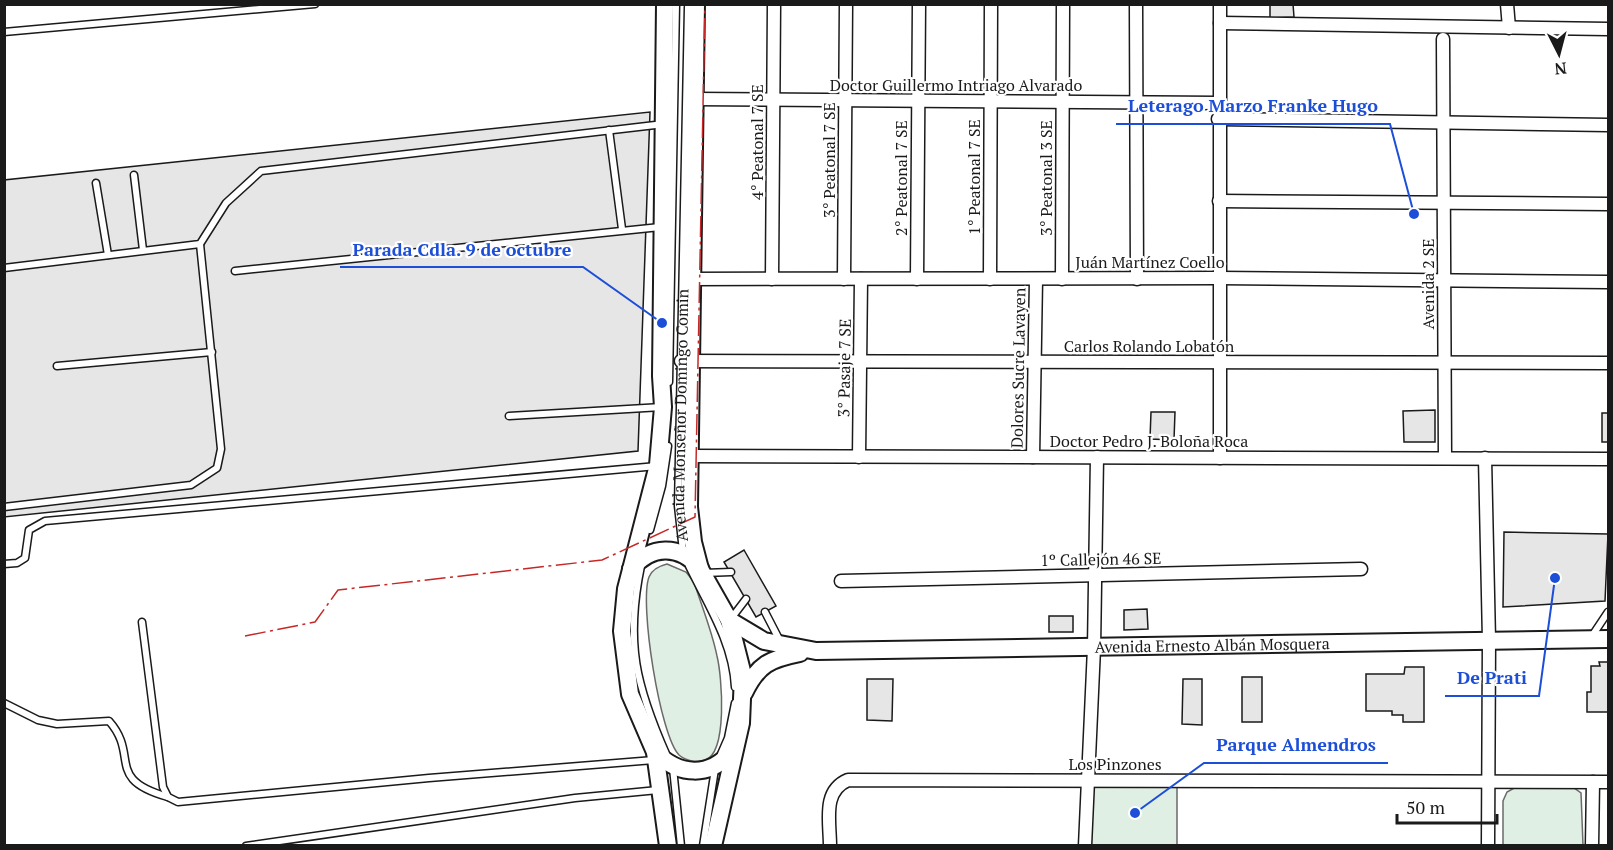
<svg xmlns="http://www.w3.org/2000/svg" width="1613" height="850" font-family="'PT Serif',serif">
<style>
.green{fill:#e0efe3;stroke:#6a6a6a;stroke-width:1.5}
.building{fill:#e6e6e6;stroke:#1a1a1a;stroke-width:1.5}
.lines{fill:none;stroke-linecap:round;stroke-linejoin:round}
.lane-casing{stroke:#1a1a1a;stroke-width:9}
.street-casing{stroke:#1a1a1a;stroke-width:15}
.secondary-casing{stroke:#1a1a1a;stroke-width:20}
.lane{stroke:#fff;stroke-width:6}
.street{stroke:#fff;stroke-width:12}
.secondary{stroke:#fff;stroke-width:16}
.power{stroke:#c62828;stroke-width:1.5;stroke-dasharray:21 4.5 3 4.5;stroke-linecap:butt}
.labels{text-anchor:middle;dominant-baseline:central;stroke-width:4.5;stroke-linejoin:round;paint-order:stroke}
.street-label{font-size:16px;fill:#1a1a1a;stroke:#fff}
.leader{fill:none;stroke:#1d4ed8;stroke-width:2}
.callout-dot{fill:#1d4ed8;stroke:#fff;stroke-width:2}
.callout-label{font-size:18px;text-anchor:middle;font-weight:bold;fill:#1d4ed8;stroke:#fff;stroke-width:4.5;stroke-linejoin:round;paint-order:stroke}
</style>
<rect width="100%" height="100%" fill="#fff"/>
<g class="green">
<path d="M667,564L686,572L694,582C702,607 712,631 717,656C722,676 728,753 705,760C697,763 686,761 679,755C660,736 639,603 649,577C652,569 659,566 667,564Z"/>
<path d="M1093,780L1177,781V845L1091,846Z"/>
<path d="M1516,787L1574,788L1581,793L1583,845L1503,846V801L1507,792Z"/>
</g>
<g class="building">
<path d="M1270,4H1293L1294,17L1270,18Z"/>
<path d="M650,112L638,451L4,517V180Z"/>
<path d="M1435,410V442H1404L1403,411Z"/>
<path d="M1151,412H1175L1174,440L1150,439Z"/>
<rect x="1602" y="413" width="6" height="29"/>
<path d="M1504,532L1608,534L1605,601L1503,607Z"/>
<path d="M744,550L776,606L756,617L724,562Z"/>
<path d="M1147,609L1148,629L1124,630V610Z"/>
<rect x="1049" y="616" width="24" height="16"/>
<path d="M1599,662H1608V712H1587V692H1591V666H1600Z"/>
<path d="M1405,667H1424V722H1403V715H1392V711H1366V674H1404Z"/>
<rect x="1242" y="677" width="20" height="45"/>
<path d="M867,679H893L892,721L867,720Z"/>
<path d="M1183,679H1202V725L1182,724Z"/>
</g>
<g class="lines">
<g class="lane-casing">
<g id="lane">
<path d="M4,32L315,4"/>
<path d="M609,130L622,229"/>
<path d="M134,175L143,250"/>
<path d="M96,183L108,255"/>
<path d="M4,268L200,244L226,203L261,171L664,124"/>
<path d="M235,271L660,227"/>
<path d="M57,366L212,352"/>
<path d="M669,382L676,4"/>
<path d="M509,416L662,407"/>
<path d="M4,507L191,485L217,468L221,449L200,244"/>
<path d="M650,530L662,486L668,446"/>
<path id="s1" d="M683,551L678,506L688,7"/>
<path d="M4,564L17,563L25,558L29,530L45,521L657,466"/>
<path d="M641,566C625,643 636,686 667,756"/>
<path d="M689,566C708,605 733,643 735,687"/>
<path d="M704,573L731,572"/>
<path d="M765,612L780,641"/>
<path d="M730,620L746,599"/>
<path d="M142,622L163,787L168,797L178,802L429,778L654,760"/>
<path d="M1592,636L1608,612"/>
<path d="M4,703L38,720L57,724L109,721C140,756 104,779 168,797"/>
<path d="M721,754L728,738L735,703"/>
<path d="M673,768L681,846"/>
<path d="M246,846L575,798L658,790"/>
<path d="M703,846L715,769"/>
</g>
</g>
<g class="street-casing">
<g id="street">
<path d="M1136,4L1137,279"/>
<path d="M1507,4L1509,28"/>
<path d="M1220,23L1608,29"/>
<path d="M1443,39L1445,458"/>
<path d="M694,99L1218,103"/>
<path d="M1218,119L1608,125"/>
<path d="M1219,201L1608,204"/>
<path d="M692,279L1219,278L1608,282"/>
<path d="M772,279L774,4"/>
<path d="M844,279L846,4"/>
<path d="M917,279L919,4"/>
<path d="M990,279L991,4"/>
<path d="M1062,279L1063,4"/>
<path d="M681,361L1608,363"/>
<path d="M689,456L1608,459"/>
<path d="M859,457L861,279"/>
<path d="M1033,457L1036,279"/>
<path d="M1220,458V4"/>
<path d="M1485,458L1489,640L1488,846"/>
<path d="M841,581L1361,569"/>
<path d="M830,846C830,821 822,791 848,780L1608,782"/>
<path d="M1085,846L1094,648L1097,457"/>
<path d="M1592,846L1593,782"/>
</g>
</g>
<g class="secondary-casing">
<g id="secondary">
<path d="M665,4L661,376L663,407L658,465L626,589L622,631L630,694L655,752L668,846"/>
<path d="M696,4L689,507L693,542L700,569L729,620L743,675L741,723L713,846"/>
<path d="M631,569C651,545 679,544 700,568"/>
<path id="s2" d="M729,620L764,641L816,651L1608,639"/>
<path d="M744,693C758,664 770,659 800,653"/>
<path d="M655,752C679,776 710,778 732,751"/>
</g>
</g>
<use href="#lane" class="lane"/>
<use href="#street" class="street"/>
<use href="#secondary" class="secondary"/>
<path class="power" d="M245,636L315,622L338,590L602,560L695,517L705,4"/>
</g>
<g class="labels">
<g class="street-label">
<text x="956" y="85">Doctor Guillermo Intriago Alvarado</text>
<text transform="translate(757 142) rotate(-90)">4° Peatonal 7 SE</text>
<text transform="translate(829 160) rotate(-90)">3° Peatonal 7 SE</text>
<text transform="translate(974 177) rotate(-90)">1° Peatonal 7 SE</text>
<text transform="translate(901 178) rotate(-90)">2° Peatonal 7 SE</text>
<text transform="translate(1046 178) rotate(-90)">3° Peatonal 3 SE</text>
<text x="1150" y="262">Juán Martínez Coello</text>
<text transform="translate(1428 284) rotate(-90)">Avenida 2 SE</text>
<text x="1149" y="346">Carlos Rolando Lobatón</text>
<text transform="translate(844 368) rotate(-89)">3° Pasaje 7 SE</text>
<text transform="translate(1018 368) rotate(-89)">Dolores Sucre Lavayen</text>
<text stroke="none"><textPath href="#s1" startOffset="136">Avenida Monseñor Domingo Comin</textPath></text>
<text x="1149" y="441">Doctor Pedro J. Boloña Roca</text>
<text transform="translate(1101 559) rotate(-1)">1º Callejón 46 SE</text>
<text stroke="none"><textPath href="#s2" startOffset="490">Avenida Ernesto Albán Mosquera</textPath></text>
<text x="1115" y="764">Los Pinzones</text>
</g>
</g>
<path class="leader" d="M1414 214L1390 124H1116M662 323L583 267H340M1555 578L1539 696H1445M1135 813L1204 763H1388"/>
<g class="callout-dot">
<circle cx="1414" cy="214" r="6"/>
<circle cx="662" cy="323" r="6"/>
<circle cx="1555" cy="578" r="6"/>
<circle cx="1135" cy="813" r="6"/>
</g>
<g class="callout-label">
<text x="1253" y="112">Leterago Marzo Franke Hugo</text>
<text x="462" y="256">Parada Cdla. 9 de octubre</text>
<text x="1492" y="684">De Prati</text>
<text x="1296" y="751">Parque Almendros</text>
</g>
<rect width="1613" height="850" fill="none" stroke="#1a1a1a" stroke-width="12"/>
<g transform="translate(1559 54) rotate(174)" stroke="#ffffff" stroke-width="4.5" paint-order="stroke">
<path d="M0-4.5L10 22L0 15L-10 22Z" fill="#1a1a1a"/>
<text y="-9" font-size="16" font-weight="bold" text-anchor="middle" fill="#1a1a1a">N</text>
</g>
<path d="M1397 814v9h100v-9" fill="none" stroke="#1a1a1a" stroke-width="3"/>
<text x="1406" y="814" font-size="18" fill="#1a1a1a" stroke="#ffffff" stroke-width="4.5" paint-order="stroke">50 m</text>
</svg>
